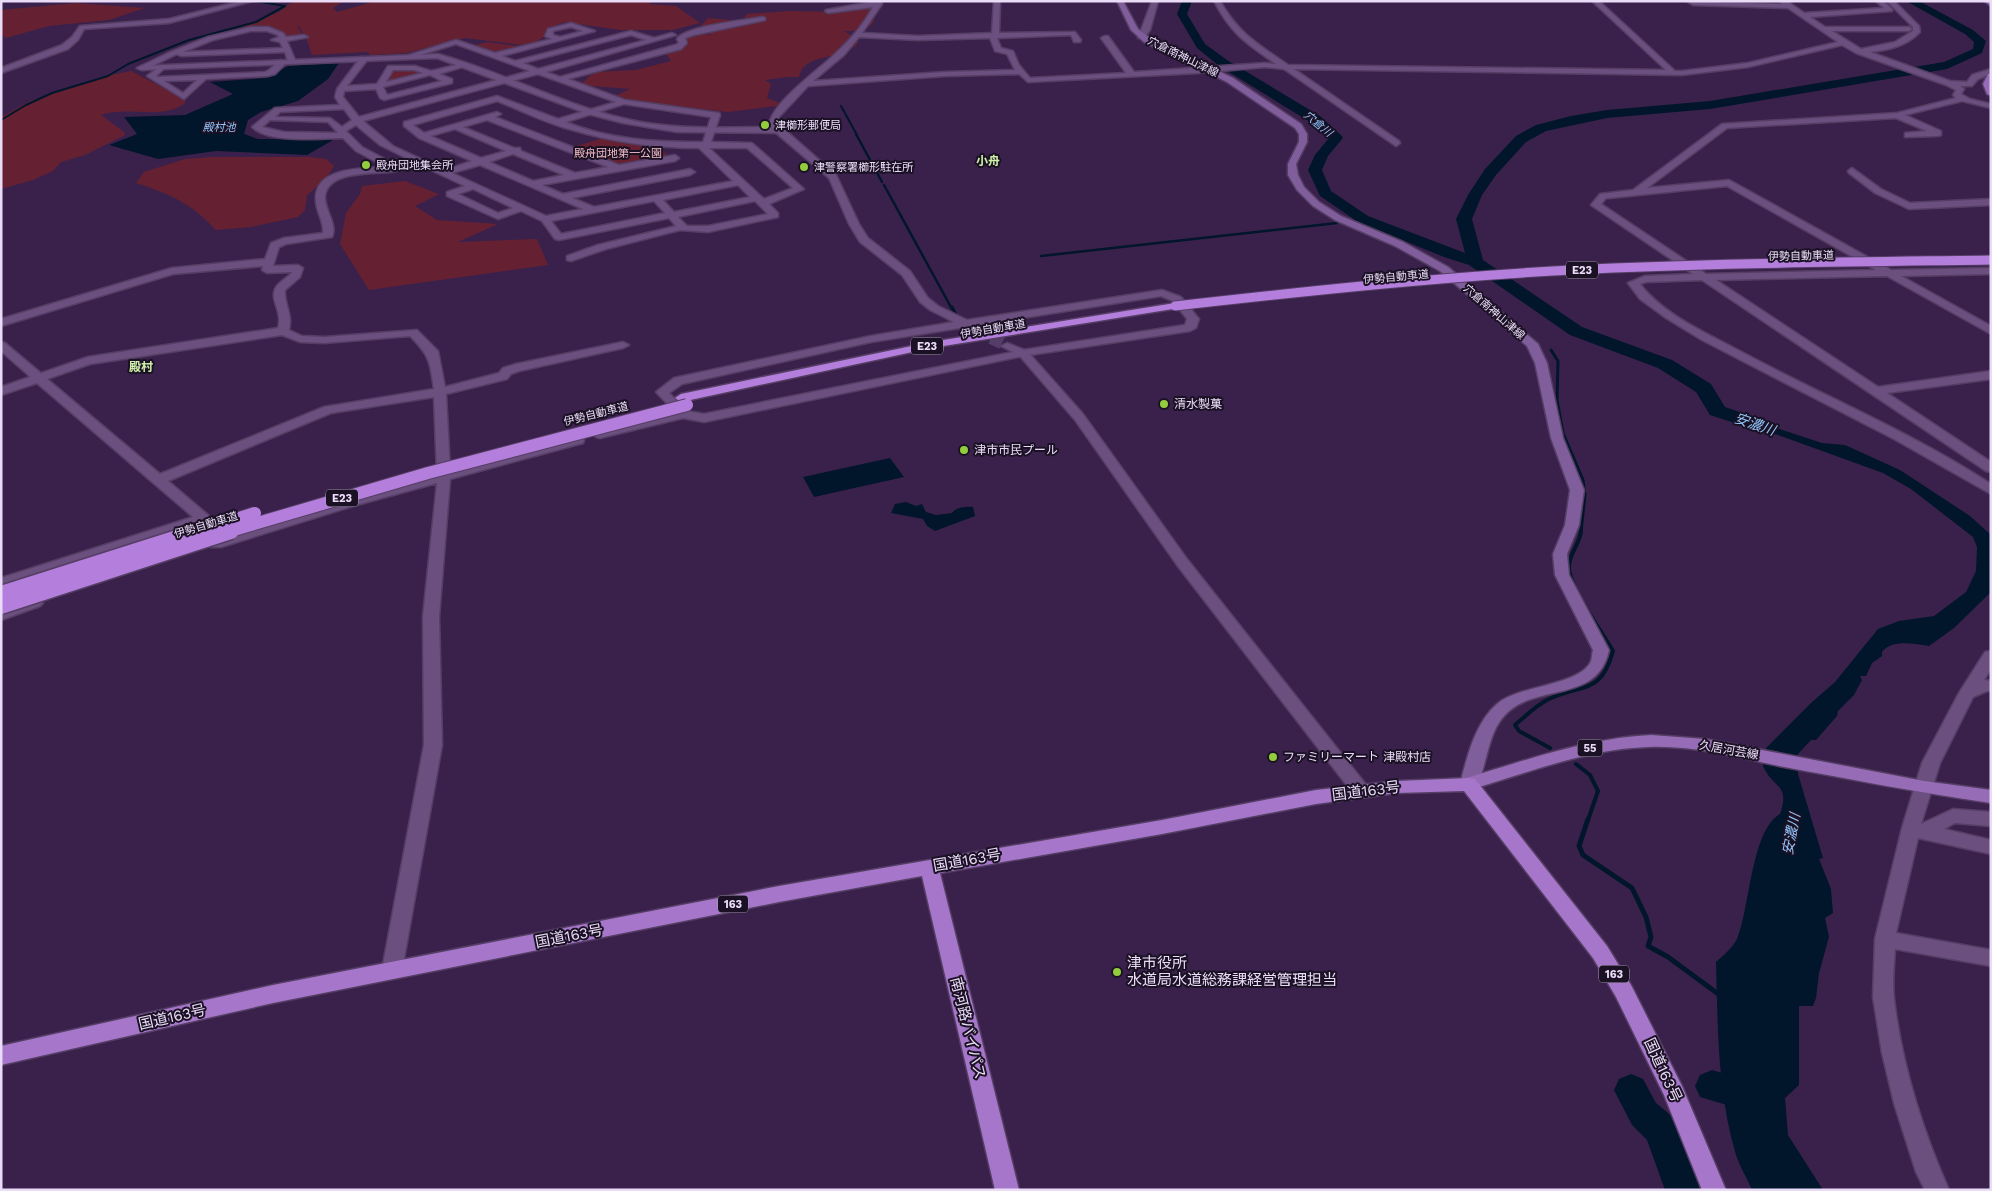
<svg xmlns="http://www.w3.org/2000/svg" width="1992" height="1191" font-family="'Work Sans','Noto Sans JP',sans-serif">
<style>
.green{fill:#652131}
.water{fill:#01162a}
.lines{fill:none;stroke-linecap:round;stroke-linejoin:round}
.stream-far4{stroke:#01162a;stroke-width:2}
.stream-far3{stroke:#01162a;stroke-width:2.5}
.stream-far2{stroke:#01162a;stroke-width:3}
.stream-far1{stroke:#01162a;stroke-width:4}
.stream{stroke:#01162a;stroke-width:5}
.river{fill:#01162a;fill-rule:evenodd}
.minor-tunnel{stroke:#543d66;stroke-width:12;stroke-dasharray:12 6;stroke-linecap:butt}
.minor-casing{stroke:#553e64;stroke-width:3}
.tertiary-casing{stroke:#553e64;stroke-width:3}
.secondary-casing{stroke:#553e64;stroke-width:3}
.primary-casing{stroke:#553e64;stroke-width:3}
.trunk-casing{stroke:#553e64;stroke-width:3}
.motorway-casing{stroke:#553e64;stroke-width:3}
.minor{fill:#6a4f7f;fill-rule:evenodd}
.tertiary{fill:#6a4f7f;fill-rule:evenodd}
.secondary{fill:#805d9b;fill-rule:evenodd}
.primary{fill:#966cb7;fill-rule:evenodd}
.trunk{fill:#a576ca;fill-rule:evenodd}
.motorway{fill:#b47fdc;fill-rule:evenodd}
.motorway-bridge-far2-casing{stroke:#553e64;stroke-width:11;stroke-linecap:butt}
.motorway-bridge-far1-casing{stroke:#553e64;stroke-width:14;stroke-linecap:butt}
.motorway-bridge-casing{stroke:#553e64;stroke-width:19;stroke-linecap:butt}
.motorway-bridge-far2{stroke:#b47fdc;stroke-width:9}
.motorway-bridge-far1{stroke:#b47fdc;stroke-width:12}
.motorway-bridge{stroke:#b47fdc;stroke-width:16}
.poi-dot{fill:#93cc3d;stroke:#1b1124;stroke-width:2}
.labels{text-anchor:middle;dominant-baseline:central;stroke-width:4;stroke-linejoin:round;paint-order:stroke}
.far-street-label{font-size:11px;fill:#eadcf7;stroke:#1b1124}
.far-water-label{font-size:11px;font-style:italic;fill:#92c7fc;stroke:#1b1124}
.far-poi-label{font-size:11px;fill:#eadcf7;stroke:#1b1124;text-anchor:start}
.far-park-label{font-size:11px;fill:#f3bdc5;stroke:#1b1124}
.shield{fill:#1b1124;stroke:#ac9fb8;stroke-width:1}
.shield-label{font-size:11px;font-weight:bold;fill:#eadcf7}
.far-quarter-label{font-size:12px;font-weight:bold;fill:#cff1aa;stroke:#1b1124}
.poi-label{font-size:12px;fill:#eadcf7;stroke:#1b1124;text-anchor:start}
.street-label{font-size:12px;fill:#eadcf7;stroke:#1b1124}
.water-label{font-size:14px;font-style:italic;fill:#92c7fc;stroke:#1b1124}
.near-street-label{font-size:15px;fill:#eadcf7;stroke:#1b1124}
.near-poi-label{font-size:15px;fill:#eadcf7;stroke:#1b1124;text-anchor:start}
</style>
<rect width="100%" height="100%" fill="#3a214c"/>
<g class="green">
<path d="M298,1H344L333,8L337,12L376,1H653L649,4L676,6L700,23L672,30H620L565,22L547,29L545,36L531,46L465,38L407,53L370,55L368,52L312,55L306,37L298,25L297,26L304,36L286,38C278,24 255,28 240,27L279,12L289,4Z"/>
<path d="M76,3L145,8L109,20L49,26L6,38L1,34V10Z"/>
<path d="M860,8H874L877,13C875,16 874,21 872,24C866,31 852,31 844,31L855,38L858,43C843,62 804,51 799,77H787L765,80L771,84L767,98L785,105L728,112L631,101L615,96L630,89L580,85L594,72L636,70L671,61L665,52L685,45L687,43L685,37L696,33L712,35L698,29L708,18L742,21L747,14L790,11L840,12Z"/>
<path d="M487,42L527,47L497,54L472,46Z"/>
<path d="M413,69L426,73L384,83L394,70Z"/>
<path d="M131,71L185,99V103C162,121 127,105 101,115L124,132L125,135L85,155L61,162L53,171L33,180L1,189V117L30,101L111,75Z"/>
<path d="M603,138L658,146L669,157L621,166L570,148Z"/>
<path d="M212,157H309L326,159L334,166L325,180L307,195L305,210L298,217L251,227L216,230C189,202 172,195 136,183L144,172L185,159Z"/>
<path d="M405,181L439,194L415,206L437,220L498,224L458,242L537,239L548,265L369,290L340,244L346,213L360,194L362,186Z"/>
</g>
<g class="water">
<path d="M339,63L328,79L298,101L261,112L248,120L244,134L258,139L333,140L307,155L216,151L158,159L109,145L137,134L124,117L185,115L233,94L210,82L266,78L288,66Z"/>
<path d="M1712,411H1725L1822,443L1845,445L1900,470L1970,516L1991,535V592L1954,628L1929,646C1914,644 1892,639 1882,652V656L1872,663L1866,676H1860L1862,680L1854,695L1838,711L1837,716L1816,740H1811L1798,754V774L1823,858L1819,859L1831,889L1833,913L1825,918L1829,937L1819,973L1816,998L1813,1006H1799V1085L1785,1098L1788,1135L1823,1190H1752C1747,1178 1740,1167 1736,1155C1717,1090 1718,1029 1716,962C1723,956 1733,947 1737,939C1750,909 1751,830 1780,814C1791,784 1772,788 1763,766L1766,748L1812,702L1835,682L1878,629L1899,621L1934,616L1966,592L1976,571L1977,547L1973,537L1911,489L1883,473Z"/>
<path d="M890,458L904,477L814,497L803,477Z"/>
<path d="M906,502L916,506L922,504L926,512L936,515L952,513C956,507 966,506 973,507L975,516L935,531L927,526L923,519L891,513L895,504Z"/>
</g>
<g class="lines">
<g class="stream-far4">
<path d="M841,106L857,135"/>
<path d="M1,120L26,105L52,93L108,76L128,64L189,40L256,22L285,6L255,1"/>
</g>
<g class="stream-far3">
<path d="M856,134L882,182"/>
<path d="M884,185L952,309"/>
<path d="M1352,221L1363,219"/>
<path d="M1041,256L1337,223"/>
</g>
<g class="stream-far2">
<path d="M952,307L956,315"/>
<path d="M1551,350L1558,361L1557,400L1563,433L1583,480L1585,495L1581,532"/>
</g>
<g class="stream-far1">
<path d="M1550,748L1519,731L1515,725C1526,716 1536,705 1549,699C1583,683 1601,695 1613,651C1602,632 1570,588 1569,568C1568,555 1580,544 1581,531"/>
<path d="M1576,764L1590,775L1598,791L1588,820"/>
</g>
<path class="stream" d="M1588,819L1579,846L1583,855L1632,888L1646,917L1651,937L1648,946L1668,957L1721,996"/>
<g class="river">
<path d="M1182,1H1192L1187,14L1205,44L1227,60L1320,116L1341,135L1343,138L1328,156L1322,170L1331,191L1368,216L1465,253L1456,219L1468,195L1485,169L1516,136L1536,125L1571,116L1607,110L1710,101L1944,62L1973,49L1974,42L1965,34L1906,1H1919L1973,30L1986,41L1982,53L1947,69L1710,109L1607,118L1546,131L1526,142L1496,175L1482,195L1472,219L1483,260L1582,327L1672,360L1711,384L1725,407L1754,417L1757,421L1754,425L1747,427L1710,415L1696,392L1658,368L1570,335L1469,265L1444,257L1358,222L1320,196L1308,170L1315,155L1329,138L1310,122L1219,66L1197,48L1177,14Z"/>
<path d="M1712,1070L1762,1085L1767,1096L1762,1107L1750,1112L1700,1097L1695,1086L1700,1075Z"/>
<path d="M1631,1074L1643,1079L1656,1103L1674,1118L1702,1190H1665L1647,1140L1632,1125L1614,1090L1619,1079Z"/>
</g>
<path class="minor-tunnel" d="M975,330L1007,346"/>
<g class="minor-casing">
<g id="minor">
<path d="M241,1H253L169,23L84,29L78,40L68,49L1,73V68L62,45L72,37L80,26L169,19Z"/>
<path d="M876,1H882V4L862,33L918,36L992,33L994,1H1000L999,33L1075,32L1081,40L1080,42H1074L1071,35L997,38L1001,48L1013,51L1019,65L1030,78L1126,73L1101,38L1105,36H1108L1134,72L1265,63L1276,64C1246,43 1232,35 1214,1H1220C1239,34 1258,44 1288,65L1666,70L1592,1H1599L1675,71H1682L1748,63L1838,42L1788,8L1693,5L1687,1L1782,4L1779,1H1787L1804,13L1884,8L1876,1H1883L1892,9V11L1810,17L1825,27H1909L1912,29L1909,31H1832L1861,49L1895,42L1913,31V27L1887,1H1894L1919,26L1920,32C1907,46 1888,50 1870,52L1950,81L1967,82L1972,75L1991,69V74L1978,79L1972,86H1960L1964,89L1961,94L1970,99L1991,104V108L1962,101L1905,115L1941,131V135L1938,136L1905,137V133L1927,131L1896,118L1727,128L1647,188L1729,180L1891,270L1991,268V274L1901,276L1991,326V334L1887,276L1716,280L1878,387L1991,371V379L1887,393L1991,462V472L1986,471L1702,280L1646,282L1640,284C1663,314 1704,332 1736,349C1821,395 1910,431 1991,484V494L1894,439L1702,340L1666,318L1640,299L1628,283L1645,276L1693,274L1591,205L1600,194L1633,190L1722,124L1897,113L1956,98L1953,95L1956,90L1946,85L1856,53L1842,45L1748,67L1682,75L1294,69L1399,141L1400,143L1396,146L1284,69L1265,67L1198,73L1028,82L1019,74L945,76L808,86L779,117L777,123L836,175L859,224L868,238L910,271L928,298L938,306L967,320L1162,290L1181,297L1199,319L1196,328L1190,331L1023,356L704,422L683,418L600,438L596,437L594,434L596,431L675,412L656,392L674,378L871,336L954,322L930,310L920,302L902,275L860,242L849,224L829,178L775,132L769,123C776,99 819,70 837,52C851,39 864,24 873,7L828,13L825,11L826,10ZM859,37L918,40L990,38L995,51L1007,54L1015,70L945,72L813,81L844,55ZM1727,186L1876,270L1706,274L1601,204L1606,198H1609ZM1161,296L1173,301L1187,319L1185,325L1023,350L704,414L687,411L669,393L682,384L871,342Z"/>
<path d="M1152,1H1158L1150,30L1144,38H1138Z"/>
<path d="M763,17L765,18V20L694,35L685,38L687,43L681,49L568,79L625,100L719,113L720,115L711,142L752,143L804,189L769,204L778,213V217L708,232L680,230L606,249L571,261L567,260V256L598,245L676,226L669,218L559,240L555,239L542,221L521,211L498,219L447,196V192L465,186L420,165C410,168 400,171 389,172C371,174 328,171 325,196C324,210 338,224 332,237L286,244L279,247L273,266L298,265L303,268L300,277L285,290C284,305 293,314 289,330L302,336L324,337L417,330L438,351L445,387L499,373L503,368L516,364L623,342L629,345L623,348L519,371L511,374L507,379L446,394L450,471L578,436L584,440L583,443L450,479L439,617L442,745L402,970L399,976L392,978L385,976L382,970L424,745L423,617L437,483L353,506L221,547H211L209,544L211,541L343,500L437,474L434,397L331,413L168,481L208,515L210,518L208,521L1,587V578L193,517L37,383L1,395V387L88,357L278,328C283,312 270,301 275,289C278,282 288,278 292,272L267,273L262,270L263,266L173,274L1,326V319L172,268L265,259L271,243L284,238L323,233C324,222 317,213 316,202C312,167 363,168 386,167L356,151L343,138C320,138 269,144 252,127L275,108L340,105L335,97L337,89L361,57L368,59L347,86L377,84L388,66H415L431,71L465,63L469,65L439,74L452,79V83L384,100L380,98L376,89L344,91L343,97L359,117L530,71L456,44L407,59L403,57L456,40L495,53L552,39L545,36L548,29L571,23L595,31L502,56L515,61L631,31L654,38L672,33L676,35L546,72L560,77L675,45L679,43L677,39C685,26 746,20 763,17ZM571,27L583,31L560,37L553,35V31ZM631,35L646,40L538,69L523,63ZM393,70H414L423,73L386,82ZM538,74L616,102L558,119L497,96L404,122V126L419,138L472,161L445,170L393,146L363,121ZM430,75L442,81L387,95L383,87ZM497,101C520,110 544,122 569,129C612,142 654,148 699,148L733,181L594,207L572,198L690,175L695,172L690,169L563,194L542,185L675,161L679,158L675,155L619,165L495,117L501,114L497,112L424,133L413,125ZM624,104L711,117L703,142C657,142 609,140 566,122ZM344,109L352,120L342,127L330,118L275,117L280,112ZM270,120L328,122L338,133L284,132L262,127ZM487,120L608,167L575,173L521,151L520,148H514L463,127ZM356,125L380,145L412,161L396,165L362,147L346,131ZM455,129L506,151L481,158L430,136ZM709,148H747L793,188L764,199ZM513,154L564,175L533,181L489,162ZM480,165L583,209L546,216L452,173ZM738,185L750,197L674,212L663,200ZM473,189L513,208L498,213L458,194ZM654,201L665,213L561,234L551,221ZM755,201L768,214L708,226H687L678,217ZM282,335L300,342L324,343L410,336C430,356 430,362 434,389L324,407L160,474L47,379L90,364Z"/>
<path d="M251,27H268L283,33L286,37L304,35L308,37L287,41L296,62L292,64L288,62L285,52L181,56L177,54L144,70L137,68L168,53L208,37ZM251,31H267L278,35L279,37L271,40L280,42L283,48L183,52L213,40Z"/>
<path d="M280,60L287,62L275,74L268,76L206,79L184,99L147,76L162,65L166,67L156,76L158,77L265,72L269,70ZM197,80L183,93L164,81Z"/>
<path d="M1852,168L1881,189L1910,203L1991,199V205L1909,209L1875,193L1849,173L1848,171Z"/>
<path d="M35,598L40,600L43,603L40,606L1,620V610Z"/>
<path d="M1991,651V669L1984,680L1991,681V691H1987L1973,697L1940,763L1921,824L1953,809L1991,812V826L1955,823L1944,829L1991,840V854L1918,838L1896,933L1991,950V966L1895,949C1894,965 1892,983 1894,999C1902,1065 1922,1129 1949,1190H1925L1916,1172L1894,1103L1882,1053L1873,997L1875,939L1902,828L1922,763L1959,693L1985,652Z"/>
</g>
</g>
<g class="tertiary-casing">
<g id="tertiary">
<path d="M438,54C500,71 559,103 622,118C673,131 726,127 778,127L782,130L778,133L677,132L623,123L588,114L437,58L141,70L137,68L141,66Z"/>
<path d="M1,342L5,343L43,375L45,378L43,381H35L1,351Z"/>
<path d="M1007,343L1027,351L1083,414L1187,559L1367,786L1370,791L1367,796L1361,797L1355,796L1177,565L1075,420L1019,355L1001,346Z"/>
</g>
</g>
<g class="secondary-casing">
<path id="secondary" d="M1117,1H1123L1138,29L1150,38L1233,78L1301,124L1307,134V142L1296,164L1298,175L1304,187L1319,202L1341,216L1403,242L1448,267L1538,344L1547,363L1563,438L1584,490L1579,525L1567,554L1569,575L1609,650C1598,702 1541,684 1509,711C1486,731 1489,764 1475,789L1469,790L1463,789L1460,784C1467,757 1475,723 1497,704C1518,685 1580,686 1591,661C1592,658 1592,653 1593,650L1555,575L1553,554L1565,525L1570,490L1551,438L1535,363L1527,346L1440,271L1395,246L1335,220L1313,206L1297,190L1288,175V164L1299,142V134L1295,128L1227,82L1144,42L1131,30Z"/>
</g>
<g class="primary-casing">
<g id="primary">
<path d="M1984,1H1991V6Z"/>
<path d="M1988,74H1991V96L1987,94L1983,84Z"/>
<path d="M1651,735L1705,739L1924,781L1991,790V803C1920,793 1849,779 1779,766C1736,757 1692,745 1648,747C1586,749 1528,773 1469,790L1463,789L1460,784L1463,779C1524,761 1586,738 1651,735Z"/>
</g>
</g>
<g class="trunk-casing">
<path id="trunk" d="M1469,778L1475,779L1607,946L1631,985L1682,1086L1726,1190H1702L1664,1095L1616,997L1593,958L1464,791L1397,793L1316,804L1162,834L940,873L1019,1190H995L922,876L779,902L273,1003L1,1065V1046L273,985L779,886L1162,820L1316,790L1397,781Z"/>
</g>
<g class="motorway-casing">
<path id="motorway" d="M1175,303L1180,306L1179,308L931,348L681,402L675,398L681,394L931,342Z"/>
</g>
<use href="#minor" class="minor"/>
<use href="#tertiary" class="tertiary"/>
<use href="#secondary" class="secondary"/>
<use href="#primary" class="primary"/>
<use href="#trunk" class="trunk"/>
<use href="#motorway" class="motorway"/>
<g class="motorway-bridge-far2-casing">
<path id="motorway-bridge-far2" d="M1175,306C1307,291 1439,277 1572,270C1712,263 1851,262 1991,260"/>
</g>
<g class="motorway-bridge-far1-casing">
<g id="motorway-bridge-far1">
<path d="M195,532L255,513"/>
<path d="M227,532L428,473L687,405"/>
</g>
</g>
<g class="motorway-bridge-casing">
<g id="motorway-bridge">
<path d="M1,594L199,531"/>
<path d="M1,606L231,531"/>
</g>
</g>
<use href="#motorway-bridge-far2" class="motorway-bridge-far2"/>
<use href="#motorway-bridge-far1" class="motorway-bridge-far1"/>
<use href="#motorway-bridge" class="motorway-bridge"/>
</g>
<g class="poi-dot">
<circle cx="765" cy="125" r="5"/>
<circle cx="366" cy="165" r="5"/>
<circle cx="804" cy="167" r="5"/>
<circle cx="1164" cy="404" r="5"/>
<circle cx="964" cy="450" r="5"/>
<circle cx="1273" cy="757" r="5"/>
<circle cx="1117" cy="972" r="5"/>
</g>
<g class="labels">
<g class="far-street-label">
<text transform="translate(1183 57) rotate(26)">穴倉南神山津線</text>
<text transform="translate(1801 256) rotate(-1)">伊勢自動車道</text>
<text transform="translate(1396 277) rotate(-5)">伊勢自動車道</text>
<text transform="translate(1494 312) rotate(41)">穴倉南神山津線</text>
<text transform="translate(993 329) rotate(-10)">伊勢自動車道</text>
<text transform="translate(596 414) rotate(-14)">伊勢自動車道</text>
<text transform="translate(206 525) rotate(-17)">伊勢自動車道</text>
</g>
<g class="far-water-label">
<text transform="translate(1318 124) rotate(39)">穴倉川</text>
<text x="219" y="127">殿村池</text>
</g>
<g class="far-poi-label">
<text x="775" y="125">津櫛形郵便局</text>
<text x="376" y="165">殿舟団地集会所</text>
<text x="814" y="167">津警察署櫛形駐在所</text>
</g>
<g class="far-park-label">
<text x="618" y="153">殿舟団地第一公園</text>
</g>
<g class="shield">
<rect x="1566" y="261.5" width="32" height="17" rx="4"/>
<rect x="911" y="337.5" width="32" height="17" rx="4"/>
<rect x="326" y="489.5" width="32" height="17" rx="4"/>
<rect x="1577.5" y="739.5" width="25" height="17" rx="4"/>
<rect x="718" y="895.5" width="30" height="17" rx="4"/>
<rect x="1599" y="965.5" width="30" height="17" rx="4"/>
</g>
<g class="shield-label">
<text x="1582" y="270">E23</text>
<text x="927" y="346">E23</text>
<text x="342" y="498">E23</text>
<text x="1590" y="748">55</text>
<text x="733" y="904">163</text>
<text x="1614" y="974">163</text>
</g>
<g class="far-quarter-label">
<text x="988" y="161">小舟</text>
<text x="141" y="367">殿村</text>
</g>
<g class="poi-label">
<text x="1174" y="404">清水製菓</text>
<text x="974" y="450">津市市民プール</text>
<text x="1283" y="757">ファミリーマート 津殿村店</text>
</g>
<g class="street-label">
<text transform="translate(1729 750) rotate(10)">久居河芸線</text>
</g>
<g class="water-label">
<text transform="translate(1755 424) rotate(19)">安濃川</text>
<text transform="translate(1791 834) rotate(-79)">安濃川</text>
</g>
<g class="near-street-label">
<text transform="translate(1366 791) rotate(-7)">国道163号</text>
<text transform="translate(967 860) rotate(-10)">国道163号</text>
<text transform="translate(569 936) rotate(-11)">国道163号</text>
<text transform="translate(172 1017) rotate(-13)">国道163号</text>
<text transform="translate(968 1028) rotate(76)">南河路バイパス</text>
<text transform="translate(1663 1070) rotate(65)">国道163号</text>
</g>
<g class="near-poi-label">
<text x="1127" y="963">津市役所<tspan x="1127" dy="17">水道局水道総務課経営管理担当</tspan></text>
</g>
</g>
<rect width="1992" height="1191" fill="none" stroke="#eadcf7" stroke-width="5"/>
</svg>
